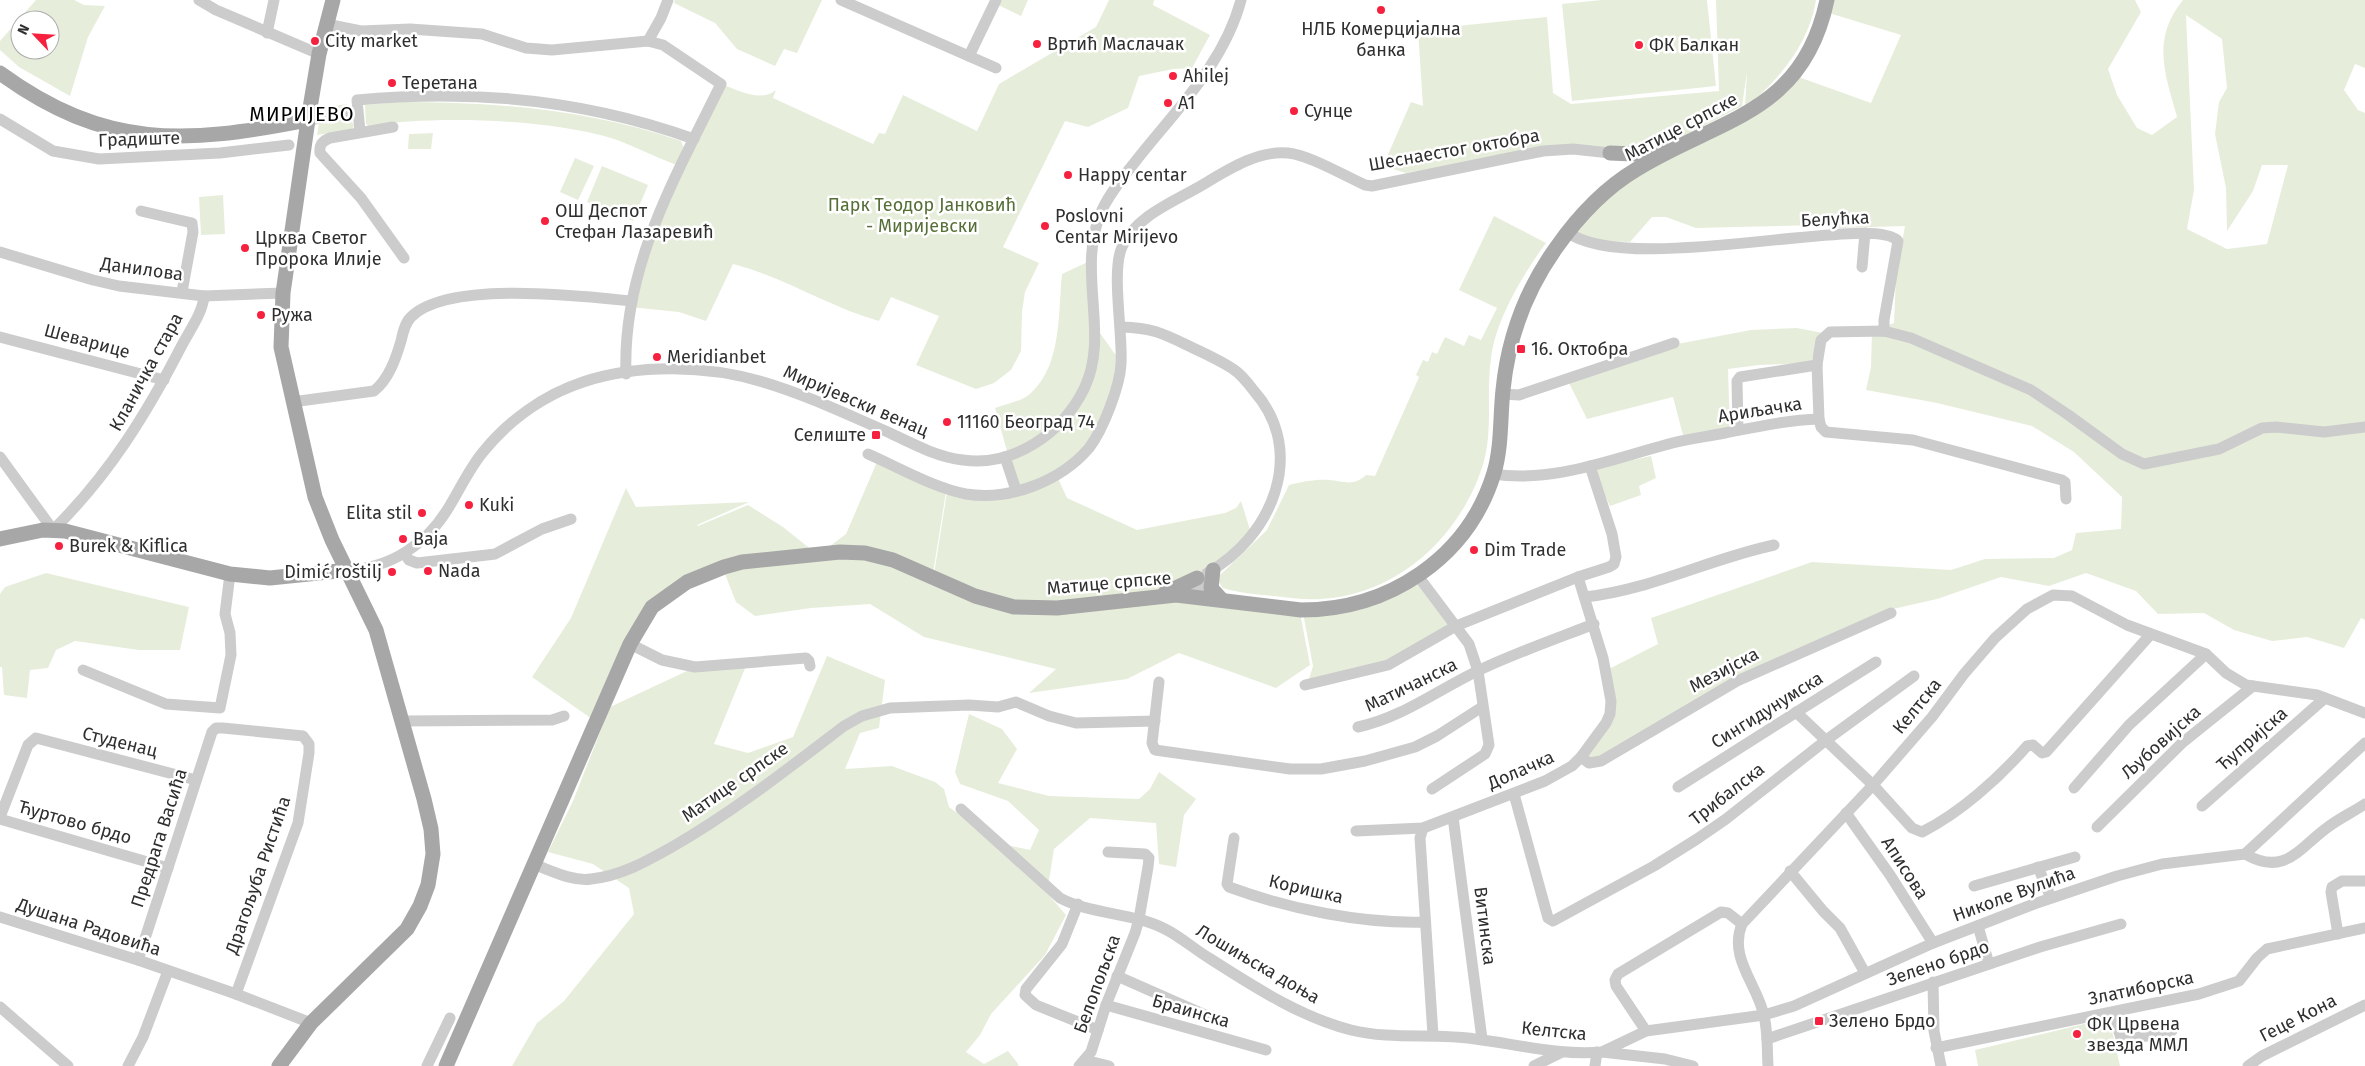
<svg xmlns="http://www.w3.org/2000/svg" width="2365" height="1066" font-family="'Fira Sans',sans-serif">
<style>
.green{fill:#e6eedb;fill-rule:evenodd}
.lines{fill:none;stroke-linecap:round;stroke-linejoin:round}
.minor{stroke:#ccc;stroke-width:11}
.major{stroke:#a7a7a7;stroke-width:15}
.poi-dot{fill:#f6203f;stroke:#fff;stroke-width:2}
.labels{text-anchor:middle;dominant-baseline:central;stroke-width:5;stroke-linejoin:round;paint-order:stroke}
.poi-label{font-size:18px;fill:#2f2f2f;stroke:#fff;text-anchor:start}
.street-label{font-size:18px;fill:#2f2f2f;stroke:#fff}
.park-label{font-size:18px;fill:#556f37;stroke:#fff}
.quarter-label{font-size:20px;letter-spacing:1px;fill:#000;stroke:#fff}
</style>
<rect width="100%" height="100%" fill="#fff"/>
<g class="green">
<path d="M36,0H74L84,5L105,6L88,37L70,96L19,67L0,50V41ZM20,20H50V50H20Z"/>
<path d="M675,0H822L797,53L784,49L775,66L737,49L715,23L674,3Z"/>
<path d="M996,0H1028L1021,16L994,3Z"/>
<path d="M1109,0H1154L1153,5L1210,35L1192,68L1173,69L1139,76L1128,108L1088,127L1065,121L1003,247L1039,263L1025,292L1022,312L1021,351L1011,370L994,383L976,389L916,365L939,316L891,297L879,321C829,307 784,277 733,264L706,321L679,312L630,307L638,272L721,84C738,90 760,103 776,90L773,98L873,144L879,133L885,134L903,95L977,131L999,84L1096,27Z"/>
<path d="M1602,0H1707L1716,86L1572,101L1562,4Z"/>
<path d="M1716,0H1816C1809,44 1779,80 1745,108L1747,72L1742,106L1669,144L1609,153L1556,148L1406,173L1383,166L1411,102L1423,106L1418,30L1547,17L1553,93L1571,104L1719,91Z"/>
<path d="M1831,0H2135L2141,12L2108,69L2117,95L2137,128L2152,135L2177,117C2165,74 2151,39 2183,0H2365V68L2355,64L2344,90L2358,110L2365,113V620L2361,618L2344,648L2307,637L2272,641L2234,630L2204,613L2158,614L2136,591L2086,573L2049,586L2001,577L1937,599L1893,609L1758,671L1594,763L1581,757L1608,719L1607,670L1658,644L1651,618L1812,562L1951,570L1985,559L2054,558L2072,550L2076,533L2121,529L2122,497L2074,452L2032,426L1937,403L1866,390L1871,367L1872,331L1894,323L1896,276L1905,226L1839,228L1825,225L1696,228L1666,217H1652L1630,242L1594,241L1570,234L1599,204L1637,175L1793,75L1871,103L1901,35L1829,13ZM2186,15L2222,39L2227,88L2219,102L2215,134L2226,188L2227,231L2253,191L2262,165H2288L2267,244L2227,249L2187,229L2194,190Z"/>
<path d="M400,102C497,102 588,109 681,141L684,148L677,164H674C652,156 633,145 611,138C547,119 434,115 369,126L366,124L365,105Z"/>
<path d="M347,104L349,108L320,114V108Z"/>
<path d="M351,119L354,126L351,130L317,135L319,123Z"/>
<path d="M433,133L431,149H408L409,134Z"/>
<path d="M575,158L594,166L578,200L560,192Z"/>
<path d="M602,166L648,185L633,221L587,202Z"/>
<path d="M223,195L225,234L201,235L199,197Z"/>
<path d="M1494,216L1546,243C1523,274 1495,321 1491,359C1486,393 1493,427 1484,461C1463,534 1399,595 1321,599C1306,600 1290,598 1275,596C1258,595 1240,593 1223,588L1218,581L1220,575L1267,530L1289,485C1301,482 1316,479 1329,480C1343,481 1354,487 1366,475L1375,476L1419,377L1416,375L1423,360L1428,362L1432,352L1437,354L1445,337L1464,346L1469,335L1481,340L1497,308L1459,290Z"/>
<path d="M1092,260L1095,326L1122,364L1091,444L1056,474L1067,498L1137,530L1225,513L1236,508L1241,501L1252,536L1214,567L1159,593L1016,604L934,574L948,486C971,492 994,494 1017,487L995,408C1006,404 1023,401 1031,393C1062,364 1058,313 1062,274Z"/>
<path d="M1797,328L1828,334L1819,343L1810,363L1759,365L1728,369L1730,430L1684,439L1673,397L1587,419L1569,383L1672,345L1751,330Z"/>
<path d="M1651,456L1656,478L1639,486L1641,495L1610,506L1592,469Z"/>
<path d="M877,462L946,492L932,579L988,604L1175,598L1300,613L1310,665L1276,688L1179,653L1127,679L1029,693L1056,669L924,637L870,604L811,608L755,616L736,602L723,569L666,589L592,719L532,677L571,618L626,488L636,507L749,502L697,525L698,526L748,505L783,527L818,555L846,534Z"/>
<path d="M46,573L189,607L180,650H139L75,641L56,650L48,668L30,670L27,698L4,695L2,667H0V594L5,587Z"/>
<path d="M1419,580L1458,629L1390,668L1306,689L1313,666L1303,613Z"/>
<path d="M827,656L885,680L879,728L860,733L845,769L892,766L935,782L944,789L949,807L998,843L1030,850L1039,830L1008,801L960,784L955,772L969,714L1002,729L1017,749L998,783L1049,796L1139,799L1150,789L1159,772L1196,799L1184,815L1176,867L1159,864L1156,823L1090,818L1054,849L1047,893L1066,915L1045,955L991,1014L980,1035L966,1052L984,1064L1008,1051L1019,1065L1017,1066H512L537,1023L564,1001L634,914L629,888L593,864L548,852L573,801L610,707L687,671L746,666L714,744L748,753L793,737Z"/>
<path d="M2109,1018L2120,1066H1978L1975,1050Z"/>
</g>
<g class="lines">
<g class="minor">
<path d="M199,0L216,10L319,54"/>
<path d="M841,0L996,68"/>
<path d="M326,24L361,31L410,29L482,34L526,48L552,50L648,41L663,45L721,84C676,176 622,267 626,374"/>
<path d="M267,33L274,0"/>
<path d="M648,41L661,18L668,0"/>
<path d="M969,56L996,0"/>
<path d="M0,119L53,151L99,159L220,153L289,145"/>
<path d="M308,120L356,113"/>
<path d="M393,127L330,138C322,141 319,145 320,153L361,198L404,258"/>
<path d="M360,132L357,100C471,89 586,100 694,139"/>
<path d="M141,211L192,223L193,232L182,292"/>
<path d="M1567,232C1629,278 1873,212 1898,241L1884,320V331"/>
<path d="M0,252L93,280L119,286L204,296L283,293"/>
<path d="M1862,267L1865,233"/>
<path d="M1121,327C1155,328 1164,334 1193,348C1206,354 1221,361 1233,369C1241,374 1248,383 1254,391C1308,452 1272,537 1207,573"/>
<path d="M0,337L164,380"/>
<path d="M1502,394L1519,395L1674,343"/>
<path d="M292,402L374,391C389,379 396,358 401,341C403,332 405,323 411,317C448,280 581,296 631,301"/>
<path d="M1738,430L1737,381L1740,377L1817,365"/>
<path d="M868,454C898,467 934,488 966,494C1010,501 1061,481 1089,448C1103,430 1120,386 1121,364C1123,333 1111,271 1122,247C1136,215 1176,201 1204,184C1229,169 1259,150 1288,153C1309,155 1345,176 1365,185L1372,186L1543,151L1573,149L1610,153"/>
<path d="M0,457L53,530C109,475 147,413 182,345C190,330 203,312 204,296"/>
<path d="M1005,457L1016,490"/>
<path d="M1493,474C1552,483 1609,460 1665,445C1684,439 1705,437 1725,433C1756,427 1787,420 1819,419"/>
<path d="M2066,499L2065,482L2062,480L1913,440L1826,432L1821,427L1819,419L1817,365L1821,340L1830,332L1884,331L1911,338L2031,390L2067,414L2122,454L2144,464L2219,449L2262,428L2276,427L2324,432L2365,427"/>
<path d="M404,553L409,560L417,563L487,555L495,554L542,529L571,519"/>
<path d="M348,570C391,568 427,544 449,507C460,489 469,469 483,452C509,420 544,395 583,382C638,364 707,365 763,382C807,395 848,415 890,433C913,444 937,457 963,460C1014,467 1062,433 1084,389C1111,334 1075,270 1102,210C1110,193 1123,177 1135,162C1175,111 1224,64 1241,0"/>
<path d="M1418,576L1469,644L1478,671L1489,745L1485,754L1432,789"/>
<path d="M1193,589L1196,596L1212,571"/>
<path d="M1585,597C1650,590 1709,559 1774,545"/>
<path d="M630,644L662,660L695,667L806,658L809,661L810,666"/>
<path d="M83,670L166,704L220,708L231,655L230,633L225,614L230,574"/>
<path d="M1159,682L1152,743L1155,750L1290,769H1321L1365,761L1415,747L1437,736L1482,707"/>
<path d="M1305,685L1388,665L1456,626L1578,577L1609,567L1614,564L1616,557L1612,534L1590,466"/>
<path d="M1796,712L1873,785L1912,828L1922,832C1960,813 1999,778 2027,746L2033,745L2042,753L2046,752L2150,635"/>
<path d="M402,721L552,720L564,716"/>
<path d="M1358,727C1405,717 1443,686 1486,667C1521,651 1558,638 1594,624"/>
<path d="M1581,757L1589,763L1601,761L1737,681L1891,613"/>
<path d="M1678,787L1876,662"/>
<path d="M2074,788L2129,725L2206,654"/>
<path d="M1514,794L1548,918L1553,921L1654,866L1697,839L1726,819L1825,741L1914,676"/>
<path d="M2202,806L2325,698"/>
<path d="M961,809L1060,898C1092,915 1132,912 1165,929C1181,937 1194,949 1209,958C1253,986 1300,1017 1351,1030C1392,1040 1433,1033 1475,1039C1517,1044 1560,1056 1602,1052L1646,1031L1764,1015L1794,1006L1933,943L2034,904L2117,876L2162,864L2245,854L2365,743"/>
<path d="M1846,813L1890,875L1933,943"/>
<path d="M0,817L28,745L36,738L196,780"/>
<path d="M1453,817L1482,1039"/>
<path d="M0,819L168,868"/>
<path d="M2097,827L2182,743L2253,686"/>
<path d="M1423,828L1420,838L1433,1035"/>
<path d="M1356,831L1423,828L1545,781L1572,766L1581,757L1606,723L1610,714L1611,701L1603,658L1578,577"/>
<path d="M1234,838L1227,884L1229,887C1289,909 1362,924 1425,922"/>
<path d="M2245,854C2285,877 2299,848 2328,827C2340,818 2353,812 2365,804"/>
<path d="M533,864C550,870 573,882 591,879C621,876 647,861 672,847C733,812 789,768 844,726L862,716L890,708L969,705L998,707L1016,702L1049,716L1076,723L1155,721"/>
<path d="M2038,867L2051,898"/>
<path d="M1790,871L1823,911L1840,928L1865,973"/>
<path d="M1974,886L2075,857"/>
<path d="M1078,904L1062,944L1026,989L1025,995L1036,1005L1098,1030"/>
<path d="M0,917L138,960L236,994L311,1023"/>
<path d="M1978,926L1989,964"/>
<path d="M2338,934L2331,892L2332,887L2342,881H2365"/>
<path d="M138,960L212,732L216,728H223L303,736L309,744V753L298,823L236,994"/>
<path d="M1117,976L1210,1017"/>
<path d="M1933,982L1934,1031L1941,1066"/>
<path d="M1106,1005L1266,1050"/>
<path d="M0,1007L68,1066"/>
<path d="M2113,1013L2121,1038L2125,1040L2172,1031"/>
<path d="M1646,1031L1616,986L1615,980L1618,974L1721,912L1728,913L1742,924"/>
<path d="M1767,1039L2040,947L2121,924"/>
<path d="M1936,1048L2199,994L2239,981L2257,958L2267,949L2365,928"/>
<path d="M1602,1052L1665,1059L1693,1066"/>
<path d="M1085,1060L1109,1066"/>
<path d="M128,1066L143,1037L168,971"/>
<path d="M427,1066L450,1018"/>
<path d="M1079,1066L1091,1052L1106,1005L1135,933L1139,919L1148,867L1149,858L1145,854L1108,852"/>
<path d="M1534,1066L1562,1052"/>
<path d="M1595,1066L1597,1052"/>
<path d="M1768,1066C1767,1050 1768,1032 1764,1016C1758,985 1728,958 1742,924L1873,785L1932,717L1964,674L1995,638L2027,609L2053,595L2072,596L2127,625L2206,654L2226,673L2246,685L2317,695L2365,713"/>
<path d="M2248,1066L2262,1056L2365,1005"/>
</g>
<g class="major">
<path d="M0,73C106,150 185,144 308,120"/>
<path d="M1610,153L1633,154L1665,150"/>
<path d="M0,539L43,530L65,531L230,574L270,578L348,570"/>
<path d="M1213,570L1211,588L1221,599"/>
<path d="M1165,593L1197,578"/>
<path d="M279,1066L311,1023L407,929L420,906L428,885L433,854L431,829L424,799L376,630L332,540L315,497L281,347L283,293L308,120L319,54L333,0"/>
<path d="M446,1066L630,644L652,607L687,582L724,567L742,562L840,552L865,553L893,560L975,596L1014,607L1057,608L1176,595L1301,610C1389,610 1468,558 1494,473C1502,446 1500,417 1503,390C1508,339 1526,290 1556,248C1577,218 1605,188 1637,169C1720,118 1803,114 1827,0"/>
</g>
</g>
<g class="poi-dot">
<circle cx="1381" cy="10" r="5"/>
<circle cx="315" cy="41" r="5"/>
<circle cx="1037" cy="44" r="5"/>
<circle cx="1639" cy="45" r="5"/>
<circle cx="1173" cy="76" r="5"/>
<circle cx="392" cy="83" r="5"/>
<circle cx="1168" cy="103" r="5"/>
<circle cx="1294" cy="111" r="5"/>
<circle cx="1068" cy="175" r="5"/>
<circle cx="545" cy="221" r="5"/>
<circle cx="1045" cy="226" r="5"/>
<circle cx="245" cy="248" r="5"/>
<circle cx="261" cy="315" r="5"/>
<rect x="1516" y="344" width="10" height="10" rx="2.5"/>
<circle cx="657" cy="357" r="5"/>
<circle cx="947" cy="422" r="5"/>
<rect x="871" y="430" width="10" height="10" rx="2.5"/>
<circle cx="469" cy="505" r="5"/>
<circle cx="422" cy="513" r="5"/>
<circle cx="403" cy="539" r="5"/>
<circle cx="59" cy="546" r="5"/>
<circle cx="1474" cy="550" r="5"/>
<circle cx="428" cy="571" r="5"/>
<circle cx="392" cy="572" r="5"/>
<rect x="1814" y="1016" width="10" height="10" rx="2.5"/>
<circle cx="2077" cy="1034" r="5"/>
</g>
<g class="labels">
<g class="poi-label">
<text x="1381" y="29" text-anchor="middle">НЛБ Комерцијална<tspan x="1381" dy="21">банка</tspan></text>
<text x="325" y="41">City market</text>
<text x="1047" y="44">Вртић Маслачак</text>
<text x="1649" y="45">ФК Балкан</text>
<text x="1183" y="76">Ahilej</text>
<text x="402" y="83">Теретана</text>
<text x="1178" y="103">A1</text>
<text x="1304" y="111">Сунце</text>
<text x="1078" y="175">Happy centar</text>
<text x="555" y="211">ОШ Деспот<tspan x="555" dy="21">Стефан Лазаревић</tspan></text>
<text x="1055" y="216">Poslovni<tspan x="1055" dy="21">Centar Mirijevo</tspan></text>
<text x="255" y="238">Црква Светог<tspan x="255" dy="21">Пророка Илије</tspan></text>
<text x="271" y="315">Ружа</text>
<text x="1531" y="349">16. Октобра</text>
<text x="667" y="357">Meridianbet</text>
<text x="957" y="422">11160 Београд 74</text>
<text x="866" y="435" text-anchor="end">Селиште</text>
<text x="479" y="505">Kuki</text>
<text x="412" y="513" text-anchor="end">Elita stil</text>
<text x="413" y="539">Baja</text>
<text x="69" y="546">Burek &amp; Kiflica</text>
<text x="1484" y="550">Dim Trade</text>
<text x="438" y="571">Nada</text>
<text x="382" y="572" text-anchor="end">Dimić roštilj</text>
<text x="1829" y="1021">Зелено Брдо</text>
<text x="2087" y="1024">ФК Црвена<tspan x="2087" dy="21">звезда ММЛ</tspan></text>
</g>
<g class="street-label">
<text transform="translate(1681 127) rotate(-28)">Матице српске</text>
<text transform="translate(139 139) rotate(-2)">Градиште</text>
<text transform="translate(1454 150) rotate(-10)">Шеснаестог октобра</text>
<text transform="translate(1835 219) rotate(-3)">Белућка</text>
<text transform="translate(142 269) rotate(8)">Данилова</text>
<text transform="translate(87 341) rotate(15)">Шеварице</text>
<text transform="translate(146 372) rotate(-61)">Кланичка стара</text>
<text transform="translate(856 401) rotate(23)">Миријевски венац</text>
<text transform="translate(1760 410) rotate(-9)">Ариљачка</text>
<text transform="translate(1109 583) rotate(-5)">Матице српске</text>
<text transform="translate(1724 670) rotate(-28)">Мезијска</text>
<text transform="translate(1411 685) rotate(-26)">Матичанска</text>
<text transform="translate(1917 706) rotate(-51)">Келтска</text>
<text transform="translate(1767 710) rotate(-32)">Сингидунумска</text>
<text transform="translate(2252 739) rotate(-41)">Ћупријска</text>
<text transform="translate(120 742) rotate(14)">Студенац</text>
<text transform="translate(2161 742) rotate(-42)">Љубовијска</text>
<text transform="translate(1521 770) rotate(-24)">Долачка</text>
<text transform="translate(735 782) rotate(-35)">Матице српске</text>
<text transform="translate(1727 794) rotate(-38)">Трибалска</text>
<text transform="translate(75 822) rotate(16)">Ћуртово брдо</text>
<text transform="translate(159 838) rotate(-72)">Предрага Васића</text>
<text transform="translate(1905 868) rotate(57)">Аписова</text>
<text transform="translate(258 875) rotate(-71)">Драгољуба Ристића</text>
<text transform="translate(1306 889) rotate(13)">Коришка</text>
<text transform="translate(2014 894) rotate(-20)">Николе Вулића</text>
<text transform="translate(1485 926) rotate(83)">Витинска</text>
<text transform="translate(89 927) rotate(18)">Душана Радовића</text>
<text transform="translate(1938 963) rotate(-19)">Зелено брдо</text>
<text transform="translate(1258 964) rotate(30)">Лошињска доња</text>
<text transform="translate(1097 984) rotate(-70)">Белопољска</text>
<text transform="translate(2141 988) rotate(-12)">Златиборска</text>
<text transform="translate(1191 1011) rotate(16)">Браинска</text>
<text transform="translate(2298 1018) rotate(-27)">Геце Кона</text>
<text transform="translate(1554 1031) rotate(6)">Келтска</text>
</g>
<g class="park-label">
<text x="922" y="205">Парк Теодор Јанковић<tspan x="922" dy="21">- Миријевски</tspan></text>
</g>
<g class="quarter-label">
<text x="302" y="114">МИРИЈЕВО</text>
</g>
</g>
<g transform="translate(35 35) rotate(295)"><circle r="24" fill="#ffffff" stroke="#acacac"/>
<path d="M0-4L9 19L0 12L-9 19Z" fill="#f6203f"/>
<text y="-8" font-size="14" font-weight="bold" text-anchor="middle" fill="#2f2f2f">N</text>
</g>
</svg>
